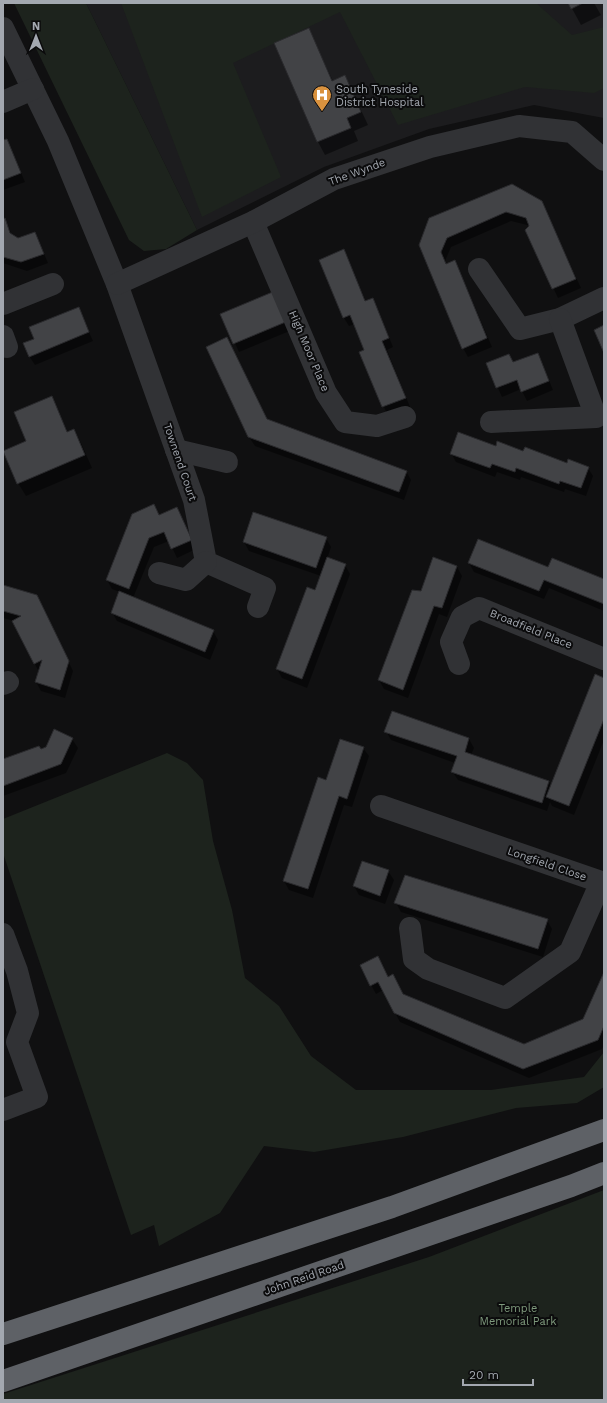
<svg xmlns="http://www.w3.org/2000/svg" width="607" height="1403" font-family="'Work Sans',sans-serif">
<style>
.built{fill:#1c1c1e}
.green{fill:#1d231d}
.shadow{fill:#0007}
.building{fill:#424346;stroke:#2a2a2d}
.lines{fill:none;stroke-linecap:round;stroke-linejoin:round}
.minor{stroke:#313235;stroke-width:22}
.highway{stroke:#5e6166;stroke-width:22}
.labels{text-anchor:middle;dominant-baseline:central;stroke-width:4;stroke-linejoin:round;paint-order:stroke}
.poi-label{font-size:11px;fill:#a3a8b0;stroke:#0b0b0c;text-anchor:start}
.street-label{font-size:11px;fill:#a3a8b0;stroke:#0b0b0c}
.park-label{font-size:11px;fill:#7e997c;stroke:#0b0b0c}
</style>
<rect width="100%" height="100%" fill="#101011"/>
<path class="built" d="M86,3H604V118L534,105L429,129L324,167L197,230Z"/>
<g class="green">
<path d="M14,3H86L197,230L166,249L144,251L129,240Z"/>
<path d="M121,3H536L572,35L604,27V88L594,93L525,87L398,125L340,12L233,63L281,177L202,217Z"/>
<path d="M167,753L187,763L203,780L213,841L232,910L245,978L279,1006L311,1056L356,1090H491L584,1077L604,1052V1087L577,1103L516,1108L403,1137L314,1152L264,1146L220,1213L159,1246L154,1225L131,1235L3,853V819Z"/>
<path d="M604,1190V1400H3V1394L429,1257Z"/>
</g>
<g class="shadow">
<path d="M569,3H594L601,15L581,25Z"/>
<path d="M308,29L333,81L345,76L368,125L354,131L358,141L325,155L318,142L275,43Z"/>
<path d="M7,140L25,182L3,190V141Z"/>
<path d="M541,202L581,288L558,298L526,230L531,226L511,221L451,247L445,261L447,265L454,262L459,270L492,347L468,357L463,348L430,219Z"/>
<path d="M3,220H5L12,235L18,239L35,233L48,263L27,271L3,263Z"/>
<path d="M344,251L366,302L372,300L377,308L393,347L387,350L410,407L388,416L360,353L366,351L355,324L349,326L344,318L320,261Z"/>
<path d="M275,293L292,330L239,352L222,315Z"/>
<path d="M78,308L93,341L35,365L29,356L36,339Z"/>
<path d="M227,338L267,421L406,471L411,480L404,500L255,446L249,437Z"/>
<path d="M538,354L553,390L527,401L521,389L502,397L487,364L513,363Z"/>
<path d="M51,397L68,433L74,430L81,443L92,468L26,496L18,483L28,442Z"/>
<path d="M496,447L588,468L593,476L586,496L565,489L564,492L521,477L520,480L497,472L495,477L456,462L451,453Z"/>
<path d="M154,506L159,516L177,508L196,549L177,558L169,541L154,547L133,598L213,631L218,640L210,660L117,621L112,612L120,592L112,589L107,580Z"/>
<path d="M326,538L331,547L327,559L345,565L350,574L307,688L282,678L277,669L321,576L249,551L244,542Z"/>
<path d="M434,558L457,567L462,576L447,617L439,614L408,698L384,689L379,680L421,592Z"/>
<path d="M469,563L549,568L604,580V611L549,588L544,599L474,572Z"/>
<path d="M3,586L41,606L73,671L65,698L41,691L36,682L39,672L13,622L14,621L3,618Z"/>
<path d="M604,679V740L574,815L552,806L550,802L547,811L458,780L452,771L455,763L391,740L386,731L469,739L474,748L471,755L549,782L551,786Z"/>
<path d="M72,739L78,748L66,773L3,796V760Z"/>
<path d="M363,748L369,756L352,807L344,805L313,898L289,890L284,881Z"/>
<path d="M388,871L394,880L385,904L359,895L354,886Z"/>
<path d="M396,903L547,920L552,929L543,957L401,912Z"/>
<path d="M361,966L388,978L403,995L524,1045L583,1020L604,974V1045L602,1049L529,1078L400,1022L383,990L376,994Z"/>
</g>
<g class="building">
<path d="M568,3H583L571,9Z"/>
<path d="M309,28L332,81L345,75L361,112L347,118L351,128L317,142L274,43Z"/>
<path d="M7,139L21,173L3,180V140Z"/>
<path d="M512,184L542,201L576,279L552,289L525,230L529,226L526,218L506,212L447,238L441,252L446,264L455,260L487,338L462,349L419,245L429,218Z"/>
<path d="M5,218L10,233L18,238L35,232L44,254L21,262L3,257V219Z"/>
<path d="M344,249L365,301L373,298L389,338L382,341L406,398L382,407L359,352L364,350L350,315L343,318L319,260Z"/>
<path d="M275,291L288,321L233,344L220,314Z"/>
<path d="M79,307L89,332L29,357L23,343L34,339L29,327Z"/>
<path d="M604,325V353L594,330Z"/>
<path d="M227,337L267,419L407,471L399,492L248,437L206,347Z"/>
<path d="M538,353L549,381L521,392L517,380L496,388L486,363L509,354L513,362Z"/>
<path d="M52,396L67,432L74,429L85,455L17,484L3,451L26,441L14,412Z"/>
<path d="M458,432L496,446L497,441L523,451L525,447L567,463L568,459L589,467L581,488L560,481L559,484L516,468L515,472L492,464L490,468L450,454Z"/>
<path d="M154,504L159,515L177,507L192,540L171,549L164,532L149,538L129,589L106,580L132,514Z"/>
<path d="M253,512L327,537L316,568L243,542Z"/>
<path d="M478,539L548,567L552,558L604,579V604L544,580L539,591L468,563Z"/>
<path d="M327,557L346,564L302,679L276,669L307,587L315,590Z"/>
<path d="M433,557L457,566L442,608L434,606L403,690L378,680L412,590L421,591Z"/>
<path d="M3,585L37,595L69,661L60,690L35,682L42,660L34,664L12,621L21,616L3,611Z"/>
<path d="M119,591L214,630L205,652L111,613Z"/>
<path d="M595,674L604,678V719L569,806L546,797Z"/>
<path d="M392,711L469,738L465,752L549,781L542,803L451,772L457,756L384,732Z"/>
<path d="M54,729L73,738L61,764L3,786V759L39,746L41,749L46,747Z"/>
<path d="M340,739L364,747L347,799L339,796L308,889L283,881L318,777L326,780Z"/>
<path d="M362,861L389,870L380,896L353,886Z"/>
<path d="M405,875L548,919L538,949L394,903Z"/>
<path d="M378,956L388,977L393,974L403,994L524,1044L583,1019L604,972V1026L598,1040L523,1069L394,1013L378,982L370,986L360,965Z"/>
</g>
<g class="lines">
<g class="minor">
<path d="M3,28L58,141L117,284L194,500L206,562L265,588L258,607"/>
<path d="M3,102L33,89"/>
<path d="M253,222L326,393L345,422L377,426L405,417"/>
<path d="M479,269L520,329L560,319L604,298"/>
<path d="M117,284L253,222L334,179L430,147L519,126L572,132L604,160"/>
<path d="M3,304L53,284"/>
<path d="M3,336L7,347"/>
<path d="M491,422L596,417L560,319"/>
<path d="M176,450L227,462"/>
<path d="M159,573L186,580L206,562"/>
<path d="M459,664L451,642L462,617L479,608L604,659"/>
<path d="M3,684L8,682"/>
<path d="M381,806L601,882L570,952L505,998L428,969L414,959L410,928"/>
<path d="M3,934L17,971L28,1013L17,1042L37,1097L3,1110"/>
</g>
<g class="highway">
<path d="M3,1334L392,1207L604,1130"/>
<path d="M3,1381L571,1186L604,1173"/>
</g>
</g>
<defs>
<g id="hospital-pin" transform="scale(1)"><path d="M0 17L-7.5 6A9.5 9.5 0 1 1 7.5 6Z" fill="#d9923f" stroke="#0b0b0c"/><path d="M-5-5h3v3.5h4V-5h3V5h-3V1.5h-4V5h-3Z" fill="#fff"/></g>
</defs>
<g fill-rule="evenodd">
<use href="#hospital-pin" x="322" y="95"/>
</g>
<g class="labels">
<g class="poi-label">
<text x="336" y="89">South Tyneside<tspan x="336" dy="13">District Hospital</tspan></text>
</g>
<g class="street-label">
<text transform="translate(357 172) rotate(-20)">The Wynde</text>
<text transform="translate(309 351) rotate(67)">High Moor Place</text>
<text transform="translate(180 462) rotate(71)">Townend Court</text>
<text transform="translate(531 629) rotate(22)">Broadfield Place</text>
<text transform="translate(547 864) rotate(19)">Longfield Close</text>
<text transform="translate(304 1278) rotate(-19)">John Reid Road</text>
</g>
<g class="park-label">
<text x="518" y="1308">Temple<tspan x="518" dy="13">Memorial Park</tspan></text>
</g>
</g>
<rect width="607" height="1403" fill="none" stroke="#a3a8b0" stroke-width="8"/>
<g transform="translate(36 36)" stroke="#0b0b0c" stroke-width="3" paint-order="stroke">
<path d="M0-3L7 15L0 10L-7 15Z" fill="#a3a8b0"/>
<text y="-6" font-size="11" font-weight="bold" text-anchor="middle" fill="#a3a8b0">N</text>
</g>
<path d="M463 1379v6h70v-6" fill="none" stroke="#a3a8b0" stroke-width="2"/>
<text x="469" y="1379" font-size="12" fill="#a3a8b0" stroke="#0b0b0c" stroke-width="3" paint-order="stroke">20 m</text>
</svg>
